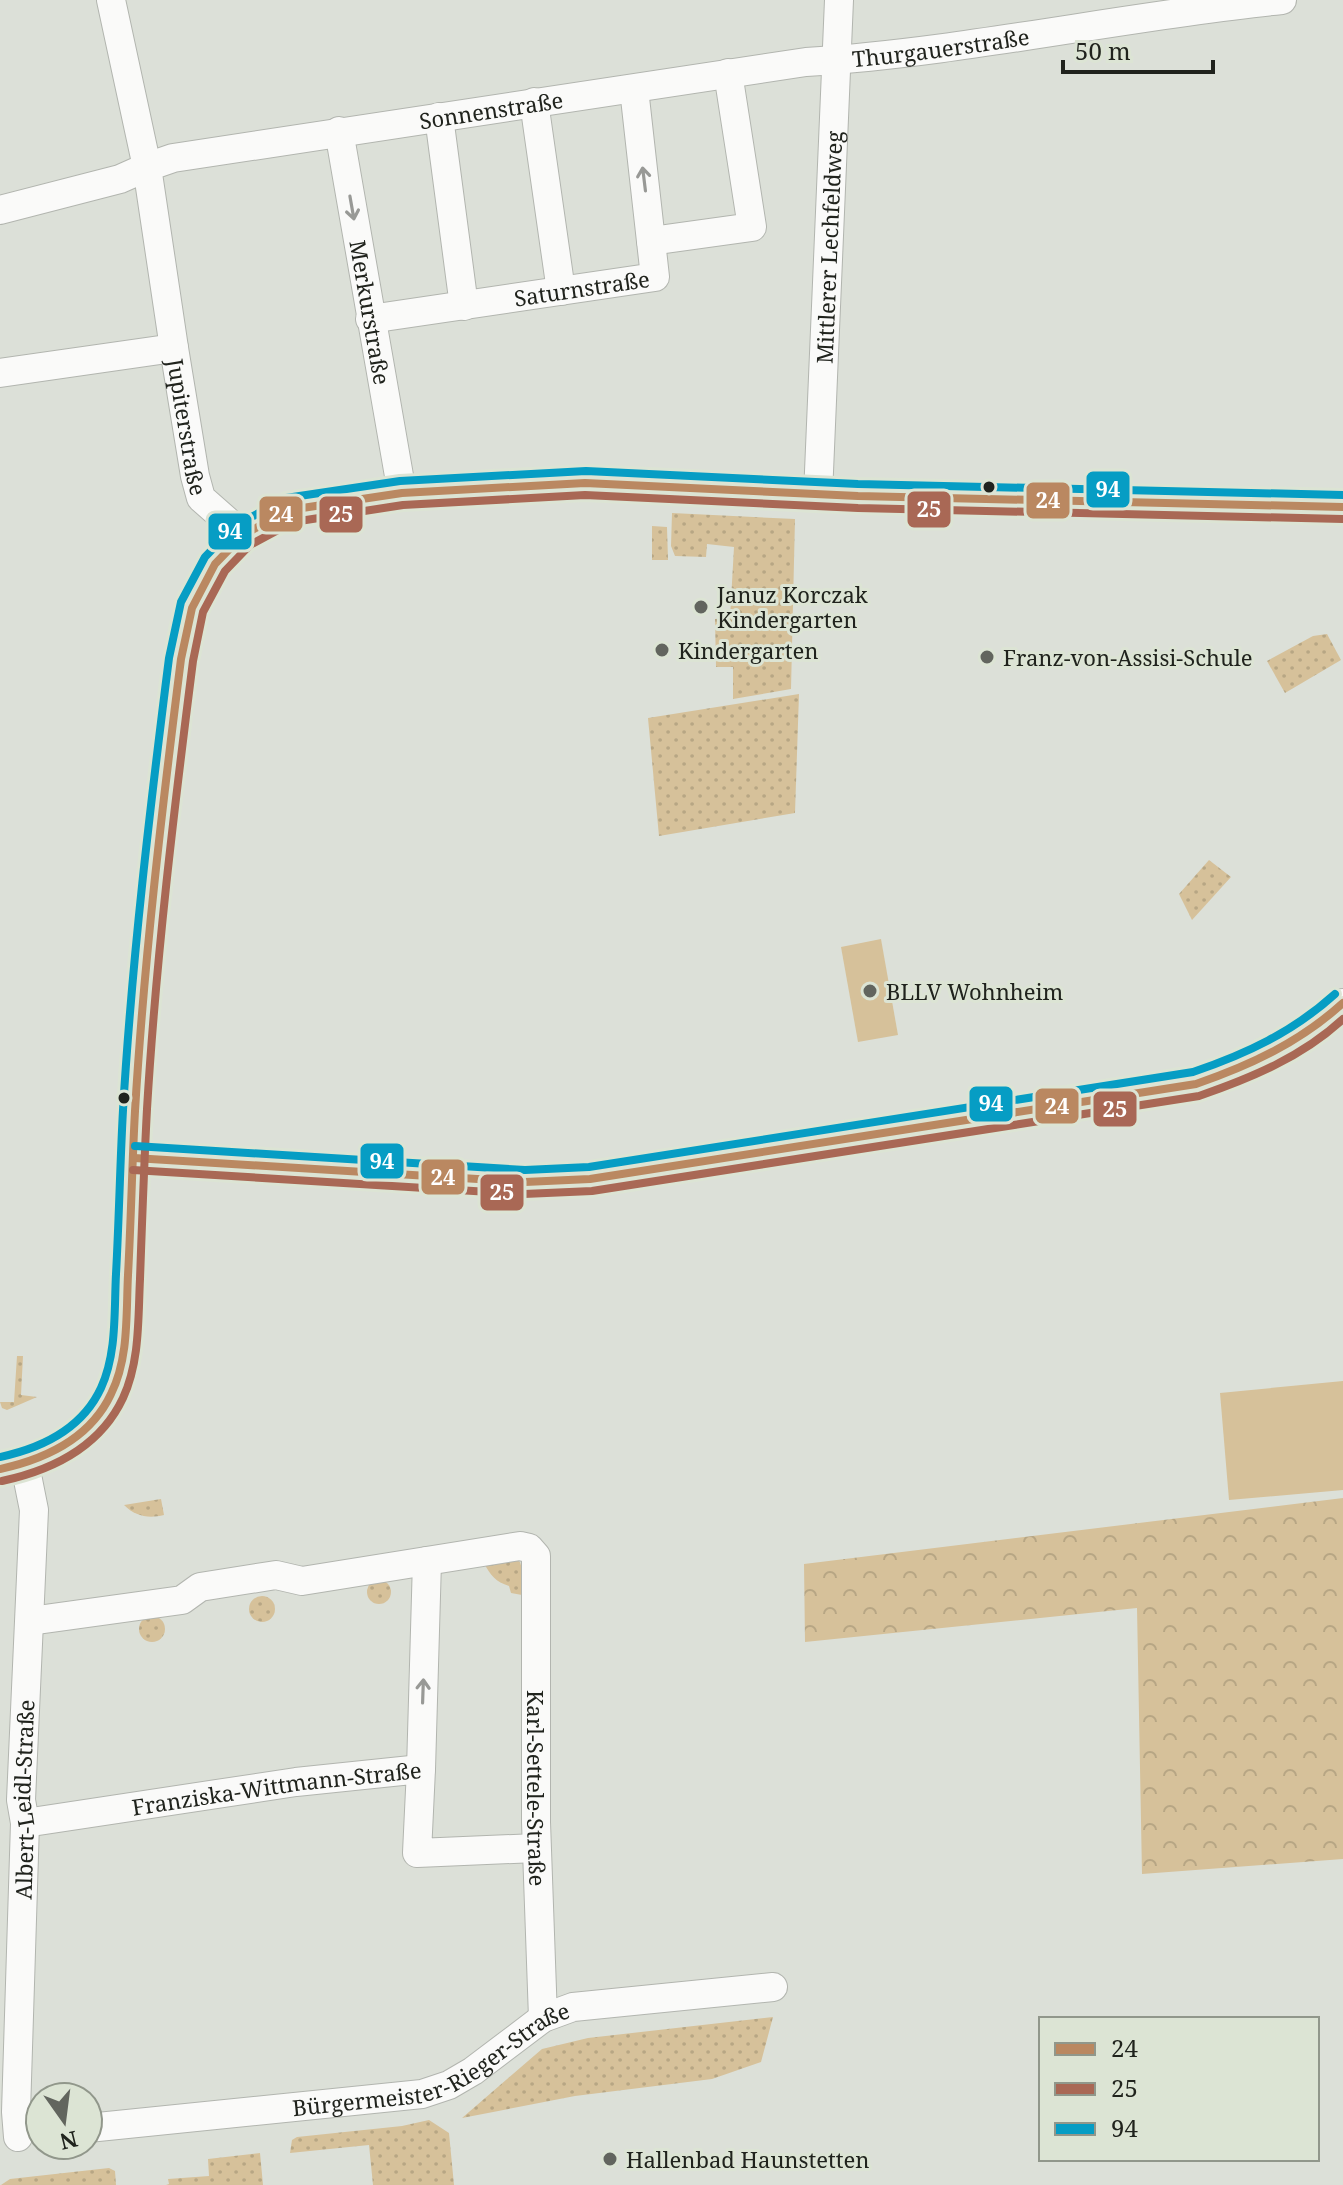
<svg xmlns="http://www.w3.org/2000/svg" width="1343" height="2185" font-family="'Noto Serif',serif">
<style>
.green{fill:url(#green-dots)}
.forest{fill:url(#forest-crowns)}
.pitch{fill:#d6c19a}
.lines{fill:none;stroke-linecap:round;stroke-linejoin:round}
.minor-casing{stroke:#b2b5af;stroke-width:30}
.minor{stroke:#fafaf9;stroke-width:28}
.bus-1-casing{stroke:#dce4d4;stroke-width:14}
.bus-2-casing{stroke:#dce4d4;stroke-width:14}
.bus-3-casing{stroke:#dce4d4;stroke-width:14}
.bus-1{stroke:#ba8861;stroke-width:8}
.bus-2{stroke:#a96855;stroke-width:8}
.bus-3{stroke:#069dc4;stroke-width:8}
.oneway{stroke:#989996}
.bus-dot{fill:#20231d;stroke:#dce4d4;stroke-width:3}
.poi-dot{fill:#62655e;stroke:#dce4d4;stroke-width:3}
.labels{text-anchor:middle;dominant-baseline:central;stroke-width:6;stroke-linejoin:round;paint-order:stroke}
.street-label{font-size:22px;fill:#20231d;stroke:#dce4d4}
.poi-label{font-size:22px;fill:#20231d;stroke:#dce4d4;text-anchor:start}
.line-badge{stroke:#dce4d4;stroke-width:3}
.badge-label{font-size:22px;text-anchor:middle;font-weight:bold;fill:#fff}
</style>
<defs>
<pattern id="green-dots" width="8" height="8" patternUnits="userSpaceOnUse" patternTransform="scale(2)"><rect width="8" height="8" fill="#d6c19a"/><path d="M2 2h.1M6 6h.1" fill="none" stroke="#b7a684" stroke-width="1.8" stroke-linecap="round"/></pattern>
<pattern id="forest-crowns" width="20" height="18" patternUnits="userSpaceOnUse" patternTransform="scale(2)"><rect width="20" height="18" fill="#d6c19a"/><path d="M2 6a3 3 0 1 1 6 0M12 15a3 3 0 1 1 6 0" fill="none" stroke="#b7a684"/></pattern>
</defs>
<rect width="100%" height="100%" fill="#dce0d8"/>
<g class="green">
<path d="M672,513L795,519L791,689L733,699V667H716L715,619L730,618L734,547L707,544L706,557L675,556L671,546Z"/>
<path d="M652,526L667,527L668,560H652Z"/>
<path d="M1327,634L1341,660L1285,693L1267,661L1313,636Z"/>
<path d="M799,694L795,813L659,836L648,718Z"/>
<path d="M1209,860L1231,877L1192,920L1179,894Z"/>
<path d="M17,1356H23L21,1395L37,1397L7,1410L2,1408L0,1402H14Z"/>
<path d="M161,1499L164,1515C148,1519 135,1516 124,1505Z"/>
<path d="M515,1559L520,1562L523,1572L522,1595L511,1593L509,1586C496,1582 490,1575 484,1563Z"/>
<circle cx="379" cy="1592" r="12"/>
<circle cx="262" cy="1609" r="13"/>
<circle cx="152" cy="1629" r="13"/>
<path d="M773,2017L761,2062L712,2079L575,2096L462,2118L542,2049L588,2038Z"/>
<path d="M429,2120L449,2133L454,2185H373L369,2145L290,2153L292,2140L297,2137L402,2126Z"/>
<path d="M260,2153L263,2185H166L169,2184L168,2179L209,2176L208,2159Z"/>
<path d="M109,2168L115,2171L116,2185H1L10,2179Z"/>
</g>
<path class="forest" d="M1343,1498V1859L1142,1874L1137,1608L805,1642L804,1564Z"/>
<g class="pitch">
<path d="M881,939L898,1035L858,1042L841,947Z"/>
<path d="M1343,1381V1490L1229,1500L1220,1393Z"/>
</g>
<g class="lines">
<g class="minor-casing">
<g id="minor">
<path d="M534,102L561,291"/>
<path d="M439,117L464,306"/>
<path id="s1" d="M339,131L402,493"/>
<path d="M0,210L120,179L147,167L111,0"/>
<path d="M651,241L752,227L728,73"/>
<path id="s2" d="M370,319L655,277L634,89"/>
<path id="s3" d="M174,348L195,476L201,498L243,535"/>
<path id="s4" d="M0,373L174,348L147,167L173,158L806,62C965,52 1123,16 1282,0"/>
<path id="s5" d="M818,495L839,0"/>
<path d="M134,1158L525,1182L590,1179L1196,1084C1252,1066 1300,1045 1343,1003"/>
<path d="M0,1469C47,1461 89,1440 111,1395C128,1360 126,1314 128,1276C131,1221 132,1167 135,1112C143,961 162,810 181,659L192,608L215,564L243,535L289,510L402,493L585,483L858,496L1343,507"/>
<path id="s6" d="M30,1621L182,1600L200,1587L276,1575L302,1581L520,1546L529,1548L536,1556V1822L543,2018"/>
<path d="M421,1769L427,1561"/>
<path id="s7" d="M25,1823L296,1782L421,1769L417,1853L536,1848"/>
<path id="s8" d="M88,2128L422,2094L449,2085L473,2071L543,2018L573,2007L773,1987"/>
<path id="s9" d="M18,2137L16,2112L25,1823L21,1800L34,1510L25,1465"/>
</g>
</g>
<use href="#minor" class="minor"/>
<g class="bus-1-casing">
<g id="bus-1">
<path d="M134,1158L525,1182L590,1179L1196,1084C1251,1065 1300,1042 1343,1003"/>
<path d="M0,1469C46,1459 90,1439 111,1394C129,1358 126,1314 128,1275C131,1221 132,1166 135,1111C144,960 162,809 181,659L192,608L215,564L243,535L289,510L402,493L585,483L858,496L1343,507"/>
</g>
</g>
<g class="bus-2-casing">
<g id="bus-2">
<path d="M133,1170L524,1194L592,1191L1199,1096C1251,1078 1302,1057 1343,1019"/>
<path d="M2,1481C53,1470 100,1447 123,1398C140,1361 138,1319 140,1279C142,1222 144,1165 147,1109C156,959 174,810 193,661L203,612L225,571L250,545L293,522L403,505L585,495L858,508L1343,519"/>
</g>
</g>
<g class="bus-3-casing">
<g id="bus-3">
<path d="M135,1146L525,1170L589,1167L1193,1072C1246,1054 1293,1032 1335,994"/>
<path d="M0,1457C42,1448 82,1429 101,1388C117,1353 114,1312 116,1274C119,1220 120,1165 123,1110C132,959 150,808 169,658L181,602L205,557L235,526L286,498L400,481L586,471L858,484L1343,495"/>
</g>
</g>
<use href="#bus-1" class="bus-1"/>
<use href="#bus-2" class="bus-2"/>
<use href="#bus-3" class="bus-3"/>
</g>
<defs><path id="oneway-shaft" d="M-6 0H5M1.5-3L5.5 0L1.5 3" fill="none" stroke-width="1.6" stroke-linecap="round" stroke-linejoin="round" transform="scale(2)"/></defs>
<g class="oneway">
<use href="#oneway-shaft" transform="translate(644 179) rotate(-97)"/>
<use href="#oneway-shaft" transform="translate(352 208) rotate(80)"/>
<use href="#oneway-shaft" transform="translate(423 1691) rotate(-88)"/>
</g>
<g class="bus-dot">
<circle cx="989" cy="487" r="7"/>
<circle cx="124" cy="1098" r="7"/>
</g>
<g class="poi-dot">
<circle cx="701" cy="607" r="8"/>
<circle cx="662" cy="650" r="8"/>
<circle cx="987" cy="657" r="8"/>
<circle cx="870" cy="991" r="8"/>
<circle cx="610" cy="2159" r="8"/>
</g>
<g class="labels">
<g class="street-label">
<text stroke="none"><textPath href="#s4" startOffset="1162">Thurgauerstraße</textPath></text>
<text stroke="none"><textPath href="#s4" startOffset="708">Sonnenstraße</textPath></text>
<text stroke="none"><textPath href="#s5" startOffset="248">Mittlerer Lechfeldweg</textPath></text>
<text stroke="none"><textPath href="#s2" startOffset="214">Saturnstraße</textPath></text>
<text stroke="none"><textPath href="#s1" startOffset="184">Merkurstraße</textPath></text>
<text stroke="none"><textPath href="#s3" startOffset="80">Jupiterstraße</textPath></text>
<text stroke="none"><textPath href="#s6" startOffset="752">Karl-Settele-Straße</textPath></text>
<text stroke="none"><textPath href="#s7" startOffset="254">Franziska-Wittmann-Straße</textPath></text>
<text stroke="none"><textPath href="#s9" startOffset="338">Albert-Leidl-Straße</textPath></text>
<text stroke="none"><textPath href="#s8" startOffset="356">Bürgermeister-Rieger-Straße</textPath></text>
</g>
<g class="poi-label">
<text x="717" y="594">Januz Korczak<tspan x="717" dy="25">Kindergarten</tspan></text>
<text x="678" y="650">Kindergarten</text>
<text x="1003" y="657">Franz-von-Assisi-Schule</text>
<text x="886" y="991">BLLV Wohnheim</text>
<text x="626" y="2159">Hallenbad Haunstetten</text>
</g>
</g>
<g class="line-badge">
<rect x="1085" y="470" width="46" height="39" rx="8" fill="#069dc4"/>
<rect x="1025" y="481" width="46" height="39" rx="8" fill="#ba8861"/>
<rect x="906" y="490" width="46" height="39" rx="8" fill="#a96855"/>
<rect x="258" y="495" width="46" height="38" rx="8" fill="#ba8861"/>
<rect x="318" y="495" width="46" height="39" rx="8" fill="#a96855"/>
<rect x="207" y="512" width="46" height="39" rx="8" fill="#069dc4"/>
<rect x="968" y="1085" width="46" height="38" rx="8" fill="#069dc4"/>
<rect x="1034" y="1087" width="46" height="38" rx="8" fill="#ba8861"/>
<rect x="1092" y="1090" width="46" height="38" rx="8" fill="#a96855"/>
<rect x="359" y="1142" width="46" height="38" rx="8" fill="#069dc4"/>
<rect x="420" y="1158" width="46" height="38" rx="8" fill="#ba8861"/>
<rect x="479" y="1173" width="46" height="39" rx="8" fill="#a96855"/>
</g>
<g class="badge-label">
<text x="1108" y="497">94</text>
<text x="1048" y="508">24</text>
<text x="929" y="517">25</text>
<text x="281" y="522">24</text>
<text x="341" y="522">25</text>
<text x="230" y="539">94</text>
<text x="991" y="1111">94</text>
<text x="1057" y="1114">24</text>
<text x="1115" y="1117">25</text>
<text x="382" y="1169">94</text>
<text x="443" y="1185">24</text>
<text x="502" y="1200">25</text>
</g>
<rect x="1039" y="2017" width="280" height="144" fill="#dce4d4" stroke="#91978b" stroke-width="2"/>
<rect x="1055" y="2043" width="40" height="12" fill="#ba8861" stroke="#91978b" stroke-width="2"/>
<text x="1111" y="2057" font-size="24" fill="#20231d">24</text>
<rect x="1055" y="2083" width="40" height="12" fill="#a96855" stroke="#91978b" stroke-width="2"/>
<text x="1111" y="2097" font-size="24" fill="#20231d">25</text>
<rect x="1055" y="2123" width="40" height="12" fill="#069dc4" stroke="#91978b" stroke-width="2"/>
<text x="1111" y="2137" font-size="24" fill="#20231d">94</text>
<g transform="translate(64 2121) rotate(166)"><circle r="38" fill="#dce4d4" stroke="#91978b" stroke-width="2"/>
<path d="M0-6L14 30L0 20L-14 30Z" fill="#62655e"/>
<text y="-12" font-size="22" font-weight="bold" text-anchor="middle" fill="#20231d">N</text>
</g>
<path d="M1063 60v12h150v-12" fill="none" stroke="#20231d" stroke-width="4"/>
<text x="1075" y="60" font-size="24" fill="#20231d" stroke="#dce4d4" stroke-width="6" paint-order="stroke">50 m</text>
</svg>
